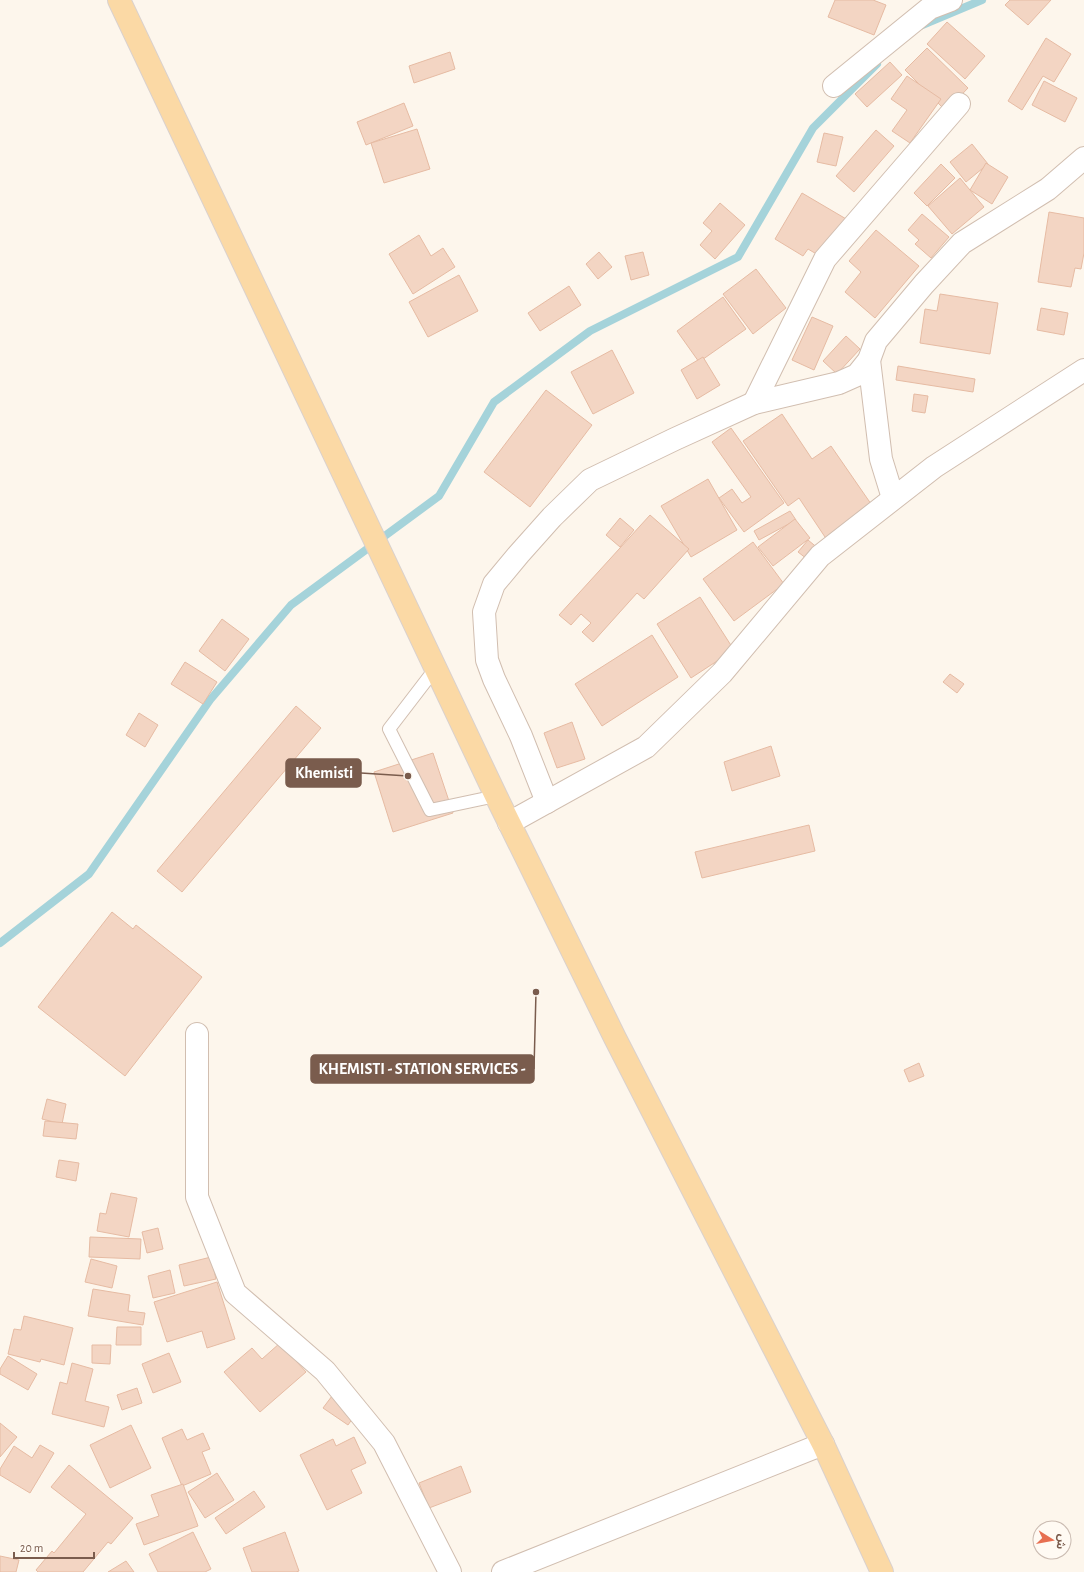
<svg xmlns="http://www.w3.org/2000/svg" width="1084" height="1572" font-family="'Alegreya Sans','Noto Sans Arabic',sans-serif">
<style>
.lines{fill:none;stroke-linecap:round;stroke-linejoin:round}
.stream{stroke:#a5d3da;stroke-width:8}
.building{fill:#f3d5c3;stroke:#e6bba3}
.lane-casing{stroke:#d1beb0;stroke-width:14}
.street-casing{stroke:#d1beb0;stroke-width:24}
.primary-casing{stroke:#dad1cd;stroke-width:24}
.lane{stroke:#fff;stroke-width:12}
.street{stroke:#fff;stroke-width:22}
.primary{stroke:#fbd9a5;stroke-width:22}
.leader{fill:none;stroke:#7a5c4d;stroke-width:1.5}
.callout-dot{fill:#7a5c4d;stroke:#fffaf3;stroke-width:1.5}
.callout{fill:#7a5c4d;stroke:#7a5c4d;stroke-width:1.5}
.callout-label{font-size:16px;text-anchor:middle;font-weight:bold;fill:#fff}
</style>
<rect width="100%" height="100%" fill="#fdf6ec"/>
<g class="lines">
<g class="stream">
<path d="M920,26L982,0"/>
<path d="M0,943L89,874L210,700L291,605L439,496L494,402L590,331L738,257L813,128L877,64"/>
</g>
</g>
<g class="building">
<path d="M835,0H873L886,5L874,35L828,17Z"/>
<path d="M1010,0H1051L1028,25L1005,5Z"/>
<path d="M947,22L985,56L965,79L927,44Z"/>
<path d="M1046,38L1071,54L1054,82L1043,76L1022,110L1008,101Z"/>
<path d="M927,48L968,88L946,111L905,70Z"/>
<path d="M450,52L455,69L414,83L409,66Z"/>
<path d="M890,62L902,75L867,107L855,94Z"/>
<path d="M907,76L941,99L910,143L892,131L907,110L891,99Z"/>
<path d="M1044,81L1077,98L1065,122L1032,105Z"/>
<path d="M404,103L413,126L366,145L357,122Z"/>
<path d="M417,129L430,169L384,183L371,143Z"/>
<path d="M876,130L894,146L854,192L836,176Z"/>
<path d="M824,133L843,137L836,166L817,162Z"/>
<path d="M972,144L988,164L966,182L950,162Z"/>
<path d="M986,163L1008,177L992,204L970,190Z"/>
<path d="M941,164L955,178L927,206L914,193Z"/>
<path d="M960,178L984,207L952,234L928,206Z"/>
<path d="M802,193L853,223L830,262L808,249L803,256L775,239Z"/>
<path d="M720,203L745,225L715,259L700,245L712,231L703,223Z"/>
<path d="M1049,212L1084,218V253L1081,269L1075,268L1071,287L1038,282Z"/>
<path d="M922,214L949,237L931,258L915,244L919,240L908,230Z"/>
<path d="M876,230L919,266L875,318L845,292L861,272L849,261Z"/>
<path d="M419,235L431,256L443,248L455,267L413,294L389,254Z"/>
<path d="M599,252L612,267L598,279L586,264Z"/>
<path d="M643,252L649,275L631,280L625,256Z"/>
<path d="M756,269L786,308L753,334L723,294Z"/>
<path d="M459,275L478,311L428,337L409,302Z"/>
<path d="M569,286L581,305L540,331L528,313Z"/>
<path d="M940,294L998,303L990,354L920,343L925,309L937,311Z"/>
<path d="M723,297L746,329L699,362L677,331Z"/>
<path d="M1041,308L1068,313L1064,335L1037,330Z"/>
<path d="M812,317L833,326L814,370L792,360Z"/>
<path d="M846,336L860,349L837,374L823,361Z"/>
<path d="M612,350L634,393L593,414L571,372Z"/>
<path d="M703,357L720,385L697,399L681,370Z"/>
<path d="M898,366L975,379L973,392L896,380Z"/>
<path d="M546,390L592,425L530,507L484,472Z"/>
<path d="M914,394L928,396L925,413L912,411Z"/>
<path d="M782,414L812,459L831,446L878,514L831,546L799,498L788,506L743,441Z"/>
<path d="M731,428L784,503L744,532L719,498L732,489L742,503L751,497L712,442Z"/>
<path d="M708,479L737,530L691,557L661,506Z"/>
<path d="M790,511L796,520L759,540L754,531Z"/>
<path d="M650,515L689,549L644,599L637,593L593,642L582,632L591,623L581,614L571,625L559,615Z"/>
<path d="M620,518L634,530L620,547L606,535Z"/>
<path d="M795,519L810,538L773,566L758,547Z"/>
<path d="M808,540L825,554L816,566L798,552Z"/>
<path d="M753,542L784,584L734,621L703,579Z"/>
<path d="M700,597L734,650L691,678L657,624Z"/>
<path d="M222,619L249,639L225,671L199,651Z"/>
<path d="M652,635L678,677L602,726L575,684Z"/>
<path d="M185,662L217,682L203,704L171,684Z"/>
<path d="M950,674L964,684L957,693L943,682Z"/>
<path d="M296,706L321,728L182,892L157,871Z"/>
<path d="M139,713L158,725L145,747L126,735Z"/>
<path d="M572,722L585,759L557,768L544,733Z"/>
<path d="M771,746L780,776L732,791L724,762Z"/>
<path d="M433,753L453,813L393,832L374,772Z"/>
<path d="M809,825L815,851L702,878L695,852Z"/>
<path d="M112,912L133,929L136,925L202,977L125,1076L38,1007Z"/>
<path d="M919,1063L924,1076L909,1082L904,1070Z"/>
<path d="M47,1099L66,1104L62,1124L42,1119Z"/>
<path d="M45,1121L78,1124L76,1139L43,1136Z"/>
<path d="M59,1160L79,1163L76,1181L56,1177Z"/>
<path d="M111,1193L137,1198L129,1237L97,1231L100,1213L106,1214Z"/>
<path d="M158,1228L163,1249L147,1253L142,1232Z"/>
<path d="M90,1237L141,1239L140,1259L89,1257Z"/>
<path d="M211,1257L216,1279L184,1286L179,1265Z"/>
<path d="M91,1259L117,1266L112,1288L85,1282Z"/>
<path d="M170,1270L175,1293L153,1298L148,1276Z"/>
<path d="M217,1282L235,1339L207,1348L202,1331L167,1342L154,1302Z"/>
<path d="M93,1289L130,1295L128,1311L145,1313L143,1325L88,1316Z"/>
<path d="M24,1316L73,1328L64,1365L41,1359L40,1362L8,1354L14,1329L21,1330Z"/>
<path d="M117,1327H141V1345H116Z"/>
<path d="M280,1343L306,1372L260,1412L224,1372L252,1348L262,1359Z"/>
<path d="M92,1345H111L110,1364L92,1363Z"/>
<path d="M169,1353L181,1382L153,1393L142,1364Z"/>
<path d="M8,1356L37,1374L28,1390L0,1374V1369Z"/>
<path d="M72,1363L93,1369L85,1401L109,1407L104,1427L52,1414L60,1382L67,1384Z"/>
<path d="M137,1388L142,1403L122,1410L117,1395Z"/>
<path d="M338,1388L362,1405L348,1425L323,1408Z"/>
<path d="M0,1423L17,1437L0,1457Z"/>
<path d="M131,1425L151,1468L110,1488L90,1445Z"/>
<path d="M182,1429L187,1440L203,1433L210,1449L202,1452L211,1474L182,1486L162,1438Z"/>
<path d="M354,1437L366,1463L351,1470L362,1493L327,1510L300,1455L333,1439L336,1446Z"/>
<path d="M40,1445L54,1453L30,1493L0,1475V1469L14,1446L32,1458Z"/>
<path d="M69,1465L133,1518L111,1544L108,1542L83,1572H38L36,1570L52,1551L54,1553L86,1514L51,1487Z"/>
<path d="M461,1466L471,1492L429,1508L419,1483Z"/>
<path d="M217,1473L234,1500L205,1518L188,1492Z"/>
<path d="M183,1484L198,1526L144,1545L136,1524L159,1516L151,1495Z"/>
<path d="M254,1491L265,1507L226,1534L215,1518Z"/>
<path d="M193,1532L211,1569L205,1572H158L149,1554Z"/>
<path d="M285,1532L299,1571L296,1572H252L243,1548Z"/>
<path d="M0,1556L19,1560L16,1572H0Z"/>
<path d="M126,1561L134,1572H108Z"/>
</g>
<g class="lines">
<g class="lane-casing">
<path id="lane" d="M435,669L389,729L430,810L496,796"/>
</g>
<g class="street-casing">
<g id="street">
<path d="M834,86L930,8L951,0"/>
<path d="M869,360L881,459L893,498"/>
<path d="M754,403L825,259L959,104"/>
<path d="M547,802L521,736L494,679L487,660L484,612L494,584L519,554L552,517L590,480L675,439L754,403L839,383L857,375L869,360L876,341L924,284L962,243L1048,189L1084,158"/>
<path d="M509,823L646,747L722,673L820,556L934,467L1084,370"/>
<path d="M197,1034V1197L235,1293L325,1371L384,1443L450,1572"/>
<path d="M503,1572L823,1444"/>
</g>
</g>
<g class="primary-casing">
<path id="primary" d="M119,0L496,796L615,1038L823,1444L882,1572"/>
</g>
<use href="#lane" class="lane"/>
<use href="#street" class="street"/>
<use href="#primary" class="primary"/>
</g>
<path class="leader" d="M408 776L361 773M536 992L534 1069"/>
<g class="callout-dot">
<circle cx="408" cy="776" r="4"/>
<circle cx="536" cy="992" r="4"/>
</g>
<g class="callout">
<rect x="286" y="759" width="75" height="28" rx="4"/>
<rect x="311" y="1055" width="223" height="28" rx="4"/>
</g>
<g class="callout-label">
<text x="324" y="778">Khemisti</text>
<text x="422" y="1074">KHEMISTI - STATION SERVICES -</text>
</g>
<g transform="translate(1052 1540) rotate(101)"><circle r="19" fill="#fffaf3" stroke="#cabbb1"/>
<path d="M0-3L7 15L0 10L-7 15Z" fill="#e76f51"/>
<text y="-6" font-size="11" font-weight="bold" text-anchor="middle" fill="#7a5c4d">ش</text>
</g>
<path d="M14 1552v6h80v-6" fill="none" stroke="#7a5c4d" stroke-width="2"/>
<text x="20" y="1552" font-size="12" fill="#7a5c4d" stroke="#fffaf3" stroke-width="3" paint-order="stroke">20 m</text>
</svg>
